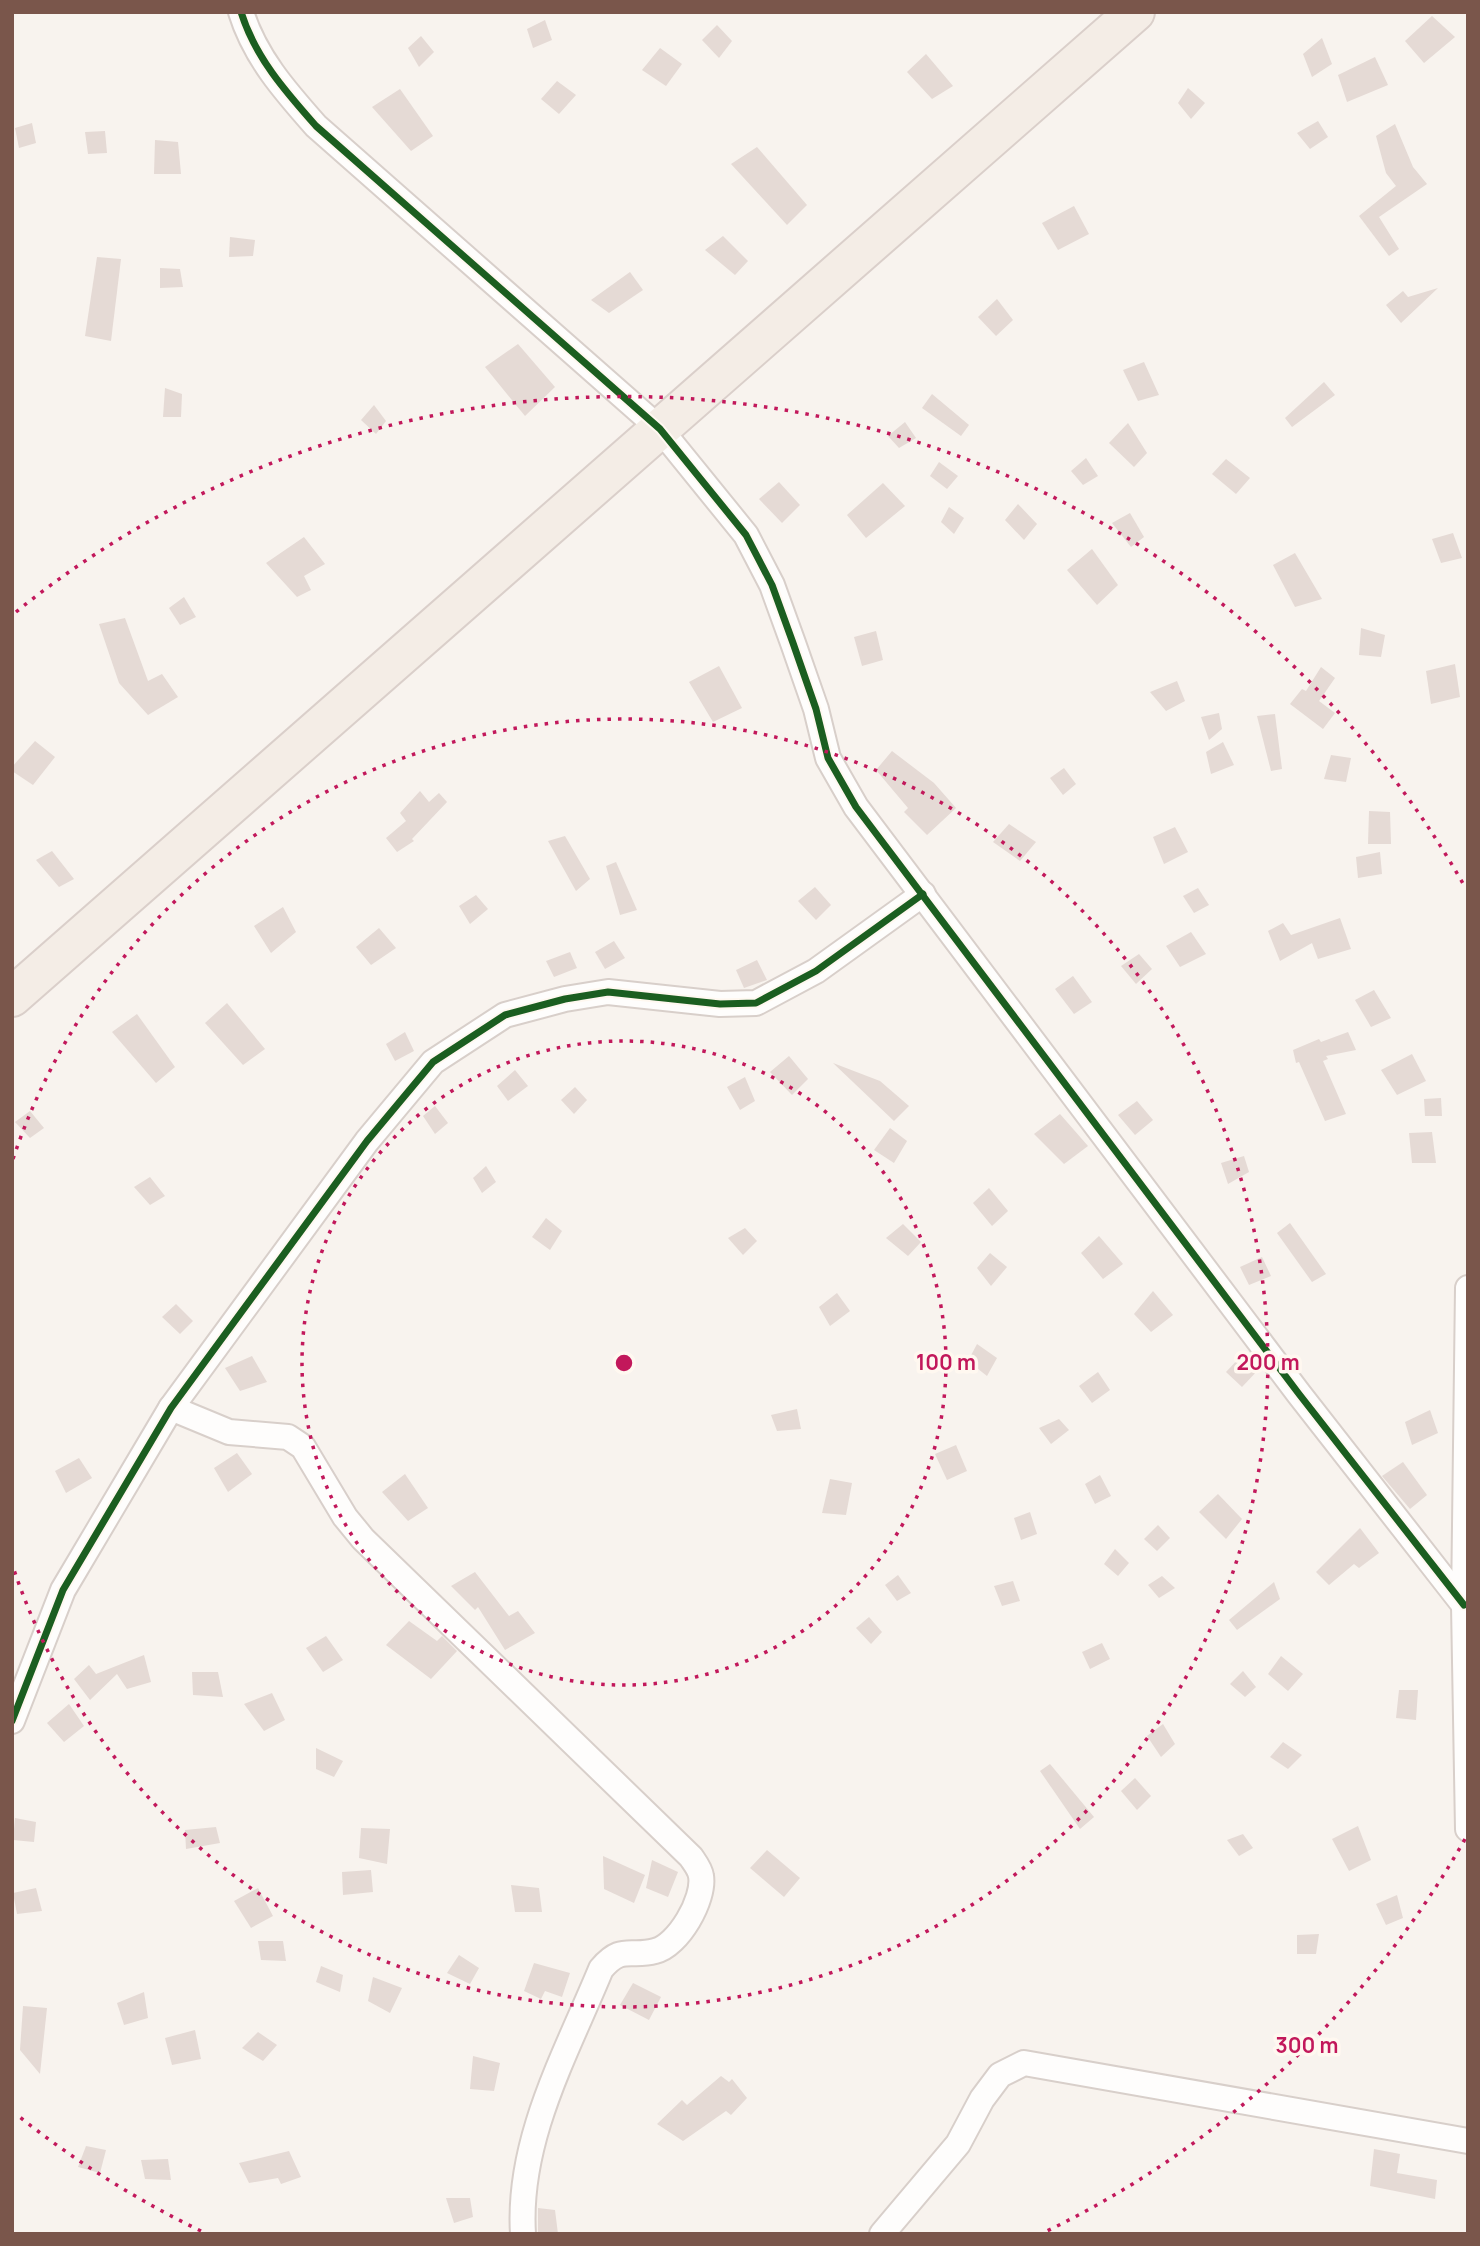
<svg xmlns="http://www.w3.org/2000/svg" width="1480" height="2246" font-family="Manrope,sans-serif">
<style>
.building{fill:#e5dad5}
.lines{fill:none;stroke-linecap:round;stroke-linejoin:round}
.street-casing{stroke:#d8cfca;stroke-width:28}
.primary-casing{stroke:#dacfca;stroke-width:42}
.street{stroke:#fefdfc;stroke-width:24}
.primary{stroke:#f4ede6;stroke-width:38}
.cycleway-casing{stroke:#fff8f0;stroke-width:11}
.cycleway{stroke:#1b5e20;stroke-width:7}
.ring{fill:none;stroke:#c2185b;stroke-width:3.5;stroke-dasharray:3.5 7}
.centre{fill:#c2185b;stroke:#fff8f0;stroke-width:3.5}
.ring-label{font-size:21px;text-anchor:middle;font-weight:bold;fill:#c2185b;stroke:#fff8f0;stroke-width:7;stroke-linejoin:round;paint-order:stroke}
</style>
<rect width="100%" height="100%" fill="#f8f3ee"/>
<g class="building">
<path d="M1432,16L1455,37L1424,63L1405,41Z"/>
<path d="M545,20L552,40L533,48L527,29Z"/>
<path d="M717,25L732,41L719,58L702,40Z"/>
<path d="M421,36L434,52L419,67L408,48Z"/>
<path d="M1322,38L1332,64L1312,77L1303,54Z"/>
<path d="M660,48L682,64L666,86L642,70Z"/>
<path d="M926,54L953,86L932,99L907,72Z"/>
<path d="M1375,57L1388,85L1347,102L1338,75Z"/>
<path d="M557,81L576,95L559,114L541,99Z"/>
<path d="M1188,88L1205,103L1191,119L1178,103Z"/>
<path d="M400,89L433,136L411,151L372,107Z"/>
<path d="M1318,121L1328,137L1310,149L1297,133Z"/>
<path d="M32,123L36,143L19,148L15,128Z"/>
<path d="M1395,124L1413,167L1427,184L1379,217L1399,249L1389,256L1359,216L1396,186L1386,173L1376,136Z"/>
<path d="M105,131L107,153L88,154L85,132Z"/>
<path d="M155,140L178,142L181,174H154Z"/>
<path d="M757,147L807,205L787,225L731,164Z"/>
<path d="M1074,206L1089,234L1058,250L1042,223Z"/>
<path d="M723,236L748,261L735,275L705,250Z"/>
<path d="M230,237L255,240L253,256L229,257Z"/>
<path d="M97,257L121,259L111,341L85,336Z"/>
<path d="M160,268L180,269L183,287L160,288Z"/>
<path d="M630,272L643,290L609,313L591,300Z"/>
<path d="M1438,288L1401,323L1386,305L1403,291L1408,297Z"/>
<path d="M997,299L1013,320L996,336L978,317Z"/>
<path d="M518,344L555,387L525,416L485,367Z"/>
<path d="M1144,362L1159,395L1138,401L1123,370Z"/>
<path d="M1324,382L1335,395L1292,427L1285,418Z"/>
<path d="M165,388L182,394L181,417H163Z"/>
<path d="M932,394L969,425L961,436L922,408Z"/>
<path d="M374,405L386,421L376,434L361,420Z"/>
<path d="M905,422L916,438L899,448L888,436Z"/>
<path d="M1128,423L1147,453L1134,467L1109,443Z"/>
<path d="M1086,458L1098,476L1083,485L1071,471Z"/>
<path d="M1226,459L1250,478L1236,494L1212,474Z"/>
<path d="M939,462L958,476L947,489L930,476Z"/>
<path d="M779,482L800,505L782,523L759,499Z"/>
<path d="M883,483L905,506L866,538L847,515Z"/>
<path d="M1018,504L1037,524L1024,540L1005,520Z"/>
<path d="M949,507L964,518L954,534L941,522Z"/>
<path d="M1130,513L1144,537L1131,547L1112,523Z"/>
<path d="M1453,533L1462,558L1441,563L1432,539Z"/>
<path d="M304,537L325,564L304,576L311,590L297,597L266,563Z"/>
<path d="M1092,549L1118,585L1097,605L1067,570Z"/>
<path d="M1295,553L1322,599L1295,607L1273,565Z"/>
<path d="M184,597L196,617L180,625L169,608Z"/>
<path d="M125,618L148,681L162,674L178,697L148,715L119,683L99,624Z"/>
<path d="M1361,628L1385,635L1381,657L1359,655Z"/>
<path d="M876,631L883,660L862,666L854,637Z"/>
<path d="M1455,664L1460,697L1431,704L1426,671Z"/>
<path d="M719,666L742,708L713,722L689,682Z"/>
<path d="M1321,667L1335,678L1319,701L1335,713L1323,729L1290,704L1302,689L1306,691Z"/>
<path d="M1177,681L1185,701L1166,711L1150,692Z"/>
<path d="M1219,713L1222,729L1209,740L1201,717Z"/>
<path d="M1275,714L1282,769L1271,771L1257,716Z"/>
<path d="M35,741L55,757L33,785L12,771V767Z"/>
<path d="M1223,742L1234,765L1211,774L1206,752Z"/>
<path d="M892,751L934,783L956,808L927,835L904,812L908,808L876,770Z"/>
<path d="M1331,755L1351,758L1346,782L1324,779Z"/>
<path d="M1064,768L1076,784L1063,795L1050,778Z"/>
<path d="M420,791L429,802L439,793L447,802L412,839L414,841L397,852L386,838L406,821L400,813Z"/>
<path d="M1369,811L1390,812L1391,844H1368Z"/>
<path d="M1009,824L1036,842L1020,861L993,842Z"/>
<path d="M1175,827L1188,852L1164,864L1153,837Z"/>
<path d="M565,836L590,879L576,891L548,841Z"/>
<path d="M52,851L74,879L59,887L36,860Z"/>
<path d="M1380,852L1382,874L1358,878L1356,857Z"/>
<path d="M616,862L637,910L620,915L606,866Z"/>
<path d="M815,887L831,905L816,920L798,901Z"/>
<path d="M1198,888L1209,905L1194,913L1183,896Z"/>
<path d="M476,895L488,909L470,924L459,906Z"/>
<path d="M283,907L296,932L271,953L254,926Z"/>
<path d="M1340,918L1351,949L1318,959L1312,943L1280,961L1268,931L1283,923L1291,935Z"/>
<path d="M379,928L396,948L371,965L356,947Z"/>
<path d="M1191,932L1206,954L1180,967L1166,946Z"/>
<path d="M614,941L625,958L605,969L595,952Z"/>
<path d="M570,952L577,968L554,977L546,961Z"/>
<path d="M1139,954L1152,969L1136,984L1121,966Z"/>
<path d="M757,960L767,980L744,988L736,970Z"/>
<path d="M1073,976L1092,1002L1074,1014L1055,989Z"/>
<path d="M1374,990L1391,1018L1371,1027L1355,1000Z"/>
<path d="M227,1003L265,1049L243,1065L205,1023Z"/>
<path d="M137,1014L175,1067L156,1083L112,1032Z"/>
<path d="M405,1032L414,1051L395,1061L386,1044Z"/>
<path d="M1348,1032L1356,1050L1326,1056L1328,1059L1323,1061L1346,1114L1325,1121L1299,1062L1296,1063L1293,1050L1319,1039L1321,1042Z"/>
<path d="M1412,1054L1426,1081L1397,1095L1381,1070Z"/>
<path d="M789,1056L808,1079L792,1095L770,1072Z"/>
<path d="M833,1063L880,1081L909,1106L894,1121Z"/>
<path d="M515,1070L528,1086L508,1101L497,1086Z"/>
<path d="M745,1077L755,1101L740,1110L727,1087Z"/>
<path d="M575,1087L587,1100L574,1114L561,1100Z"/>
<path d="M1441,1098L1442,1116H1425L1424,1099Z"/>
<path d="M1137,1101L1153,1120L1135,1135L1118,1115Z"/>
<path d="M435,1106L448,1123L435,1134L423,1116Z"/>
<path d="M30,1111L44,1128L30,1138L15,1122Z"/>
<path d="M1060,1114L1088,1146L1064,1164L1034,1134Z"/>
<path d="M890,1128L907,1141L894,1163L874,1150Z"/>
<path d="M1432,1132L1436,1163H1412L1409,1133Z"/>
<path d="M1244,1156L1249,1172L1228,1184L1221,1163Z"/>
<path d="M486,1166L496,1182L482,1193L473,1178Z"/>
<path d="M150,1177L165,1196L150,1205L134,1187Z"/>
<path d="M989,1188L1008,1211L992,1226L973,1203Z"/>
<path d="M546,1218L562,1231L550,1250L532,1237Z"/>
<path d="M1290,1223L1326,1274L1312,1282L1277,1233Z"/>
<path d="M903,1224L921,1242L908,1256L886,1238Z"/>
<path d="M745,1228L757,1241L743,1255L728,1238Z"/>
<path d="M1099,1236L1123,1264L1103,1279L1081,1253Z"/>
<path d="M990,1253L1007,1267L991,1286L977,1268Z"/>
<path d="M1262,1257L1271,1276L1249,1285L1240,1267Z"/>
<path d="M1153,1291L1173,1315L1151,1332L1134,1314Z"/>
<path d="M837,1293L850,1311L830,1326L819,1307Z"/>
<path d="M176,1304L193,1321L180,1334L162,1317Z"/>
<path d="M977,1344L997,1358L987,1376L968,1361Z"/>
<path d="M1243,1354L1259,1369L1242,1387L1226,1372Z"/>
<path d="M252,1356L267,1382L240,1391L225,1368Z"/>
<path d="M1098,1372L1110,1390L1092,1403L1079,1386Z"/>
<path d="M797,1409L801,1429L777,1431L771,1415Z"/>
<path d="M1430,1410L1438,1433L1412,1445L1405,1422Z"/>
<path d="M1059,1419L1069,1430L1051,1444L1039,1428Z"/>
<path d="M956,1445L967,1471L947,1480L935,1454Z"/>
<path d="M237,1453L252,1474L228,1492L214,1468Z"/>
<path d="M79,1458L92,1478L66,1493L55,1471Z"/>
<path d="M1403,1462L1427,1495L1410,1509L1382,1476Z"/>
<path d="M405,1474L428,1508L408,1521L382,1492Z"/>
<path d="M1100,1475L1111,1496L1095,1504L1085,1484Z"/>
<path d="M830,1479L852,1483L846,1515L822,1513Z"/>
<path d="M1218,1494L1242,1519L1226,1539L1199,1512Z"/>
<path d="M1030,1512L1037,1534L1021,1540L1014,1518Z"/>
<path d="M1158,1525L1170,1538L1157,1551L1144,1539Z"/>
<path d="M1360,1528L1379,1553L1359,1568L1354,1564L1329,1585L1316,1572Z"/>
<path d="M1115,1549L1129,1563L1118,1576L1104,1564Z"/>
<path d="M475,1572L509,1616L518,1611L535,1633L505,1650L478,1607L475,1610L451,1586Z"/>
<path d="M898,1575L911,1593L897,1601L885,1585Z"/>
<path d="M1162,1576L1175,1588L1159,1598L1148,1585Z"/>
<path d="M1013,1581L1020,1601L1002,1606L994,1586Z"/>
<path d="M1274,1582L1280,1599L1237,1630L1229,1620Z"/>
<path d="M869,1617L882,1632L871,1644L856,1628Z"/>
<path d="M409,1621L437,1641L442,1636L457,1651L431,1679L386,1645Z"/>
<path d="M326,1636L343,1660L323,1672L306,1648Z"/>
<path d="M1102,1643L1110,1659L1090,1669L1082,1652Z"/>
<path d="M144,1655L151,1682L127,1689L117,1674L90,1700L74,1679L89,1665L96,1674Z"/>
<path d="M1281,1656L1303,1674L1288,1691L1268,1674Z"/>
<path d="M1243,1671L1256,1687L1245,1697L1230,1684Z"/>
<path d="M192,1672H218L223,1697L193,1695Z"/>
<path d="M1399,1690H1418L1416,1720L1396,1718Z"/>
<path d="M272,1693L285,1720L264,1731L244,1704Z"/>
<path d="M69,1704L84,1726L64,1742L47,1723Z"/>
<path d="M1163,1724L1175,1744L1161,1757L1147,1736Z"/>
<path d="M1283,1742L1302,1755L1288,1769L1270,1757Z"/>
<path d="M316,1748L343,1761L334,1777L316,1769Z"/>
<path d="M1050,1764L1094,1817L1080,1829L1040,1771Z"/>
<path d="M1135,1778L1151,1796L1137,1810L1121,1791Z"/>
<path d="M15,1818L36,1822L34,1842L13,1840Z"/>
<path d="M1358,1826L1371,1860L1349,1871L1332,1839Z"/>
<path d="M216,1827L220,1843L186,1849L185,1830Z"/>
<path d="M361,1828L390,1829L387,1864L359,1858Z"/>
<path d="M1243,1834L1253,1848L1239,1856L1227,1840Z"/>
<path d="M767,1850L800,1878L784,1897L750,1868Z"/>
<path d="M603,1856L645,1875L634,1903L604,1889Z"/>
<path d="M652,1860L678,1872L668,1897L646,1888Z"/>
<path d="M371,1870L373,1892L343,1895L342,1872Z"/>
<path d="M511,1885L539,1888L542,1912H515Z"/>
<path d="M36,1888L42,1911L17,1914L13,1893Z"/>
<path d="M258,1888L273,1916L251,1928L234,1901Z"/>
<path d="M1397,1895L1403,1918L1386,1925L1376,1904Z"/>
<path d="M1319,1934L1316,1954H1297V1935Z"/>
<path d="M258,1941H283L286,1961L261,1960Z"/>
<path d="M459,1955L479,1968L470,1984L447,1973Z"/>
<path d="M534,1963L570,1973L562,1997L545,1991L541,1999L524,1991Z"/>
<path d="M321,1966L343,1975L340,1992L316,1982Z"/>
<path d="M373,1977L402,1988L390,2013L368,2001Z"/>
<path d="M633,1983L661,1997L649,2020L620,2005Z"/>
<path d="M144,1992L148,2018L124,2025L117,2003Z"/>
<path d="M23,2006L47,2008L40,2074L20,2050Z"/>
<path d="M195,2030L201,2059L172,2065L165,2038Z"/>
<path d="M258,2032L277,2045L263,2061L242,2048Z"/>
<path d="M473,2056L500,2063L494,2091L470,2089Z"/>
<path d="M721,2076L729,2082L732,2079L747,2098L731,2115L726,2111L683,2141L657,2124L682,2100L687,2105Z"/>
<path d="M86,2146L106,2150L100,2173L78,2167Z"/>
<path d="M1374,2149L1400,2154L1397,2173L1437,2180L1435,2199L1370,2186Z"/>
<path d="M289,2151L301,2177L281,2184L278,2178L249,2183L239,2163Z"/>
<path d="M168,2159L171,2180L145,2179L141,2160Z"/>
<path d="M446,2198H470L473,2217L454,2223Z"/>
<path d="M538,2208L555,2210L558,2234L538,2233Z"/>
</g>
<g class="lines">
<g class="street-casing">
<g id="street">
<path d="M241,12C255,57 285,91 316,126L660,429L746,535L772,585L793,643L816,709L828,758L856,807L1299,1394L1464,1605"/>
<path d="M1468,1288L1464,1605L1468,1829"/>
<path d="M171,1408L229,1432L288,1437L303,1447L345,1517L363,1539L691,1857C695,1863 700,1869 701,1876C705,1899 678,1946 655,1951C630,1958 622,1944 601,1969C566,2054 517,2140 523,2234"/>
<path d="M12,1721L63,1590L171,1408L367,1141L433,1062L505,1015L565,999L608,992L720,1004L756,1003L816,971L923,894"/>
<path d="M882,2234L958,2144L982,2099L1000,2075L1024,2063L1468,2141"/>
</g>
</g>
<g class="primary-casing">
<path id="primary" d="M12,997L1135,12"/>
</g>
<use href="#street" class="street"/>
<use href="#primary" class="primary"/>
<g class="cycleway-casing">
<g id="cycleway">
<path d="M241,12C255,57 285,91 316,126L660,429L746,535L772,585L793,643L816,709L828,758L856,807L1299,1394L1464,1605"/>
<path d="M12,1721L63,1590L171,1408L367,1141L433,1062L505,1015L565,999L608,992L720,1004L756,1003L816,971L923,894"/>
</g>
</g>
<use href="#cycleway" class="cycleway"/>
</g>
<g class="ring">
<circle cx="624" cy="1363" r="322"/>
<path d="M13 1159A644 644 0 1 1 13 1567"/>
<path d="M1465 1839A966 966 0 0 1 1047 2231M201 2231A966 966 0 0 1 16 2114M16 612A966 966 0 0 1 1465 887"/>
</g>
<circle cx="624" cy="1363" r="10" class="centre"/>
<g class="ring-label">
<text x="946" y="1370">100 m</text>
<text x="1268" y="1370">200 m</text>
<text x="1307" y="2053">300 m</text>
</g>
<rect width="1480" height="2246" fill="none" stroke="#7a564b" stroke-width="28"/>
</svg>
